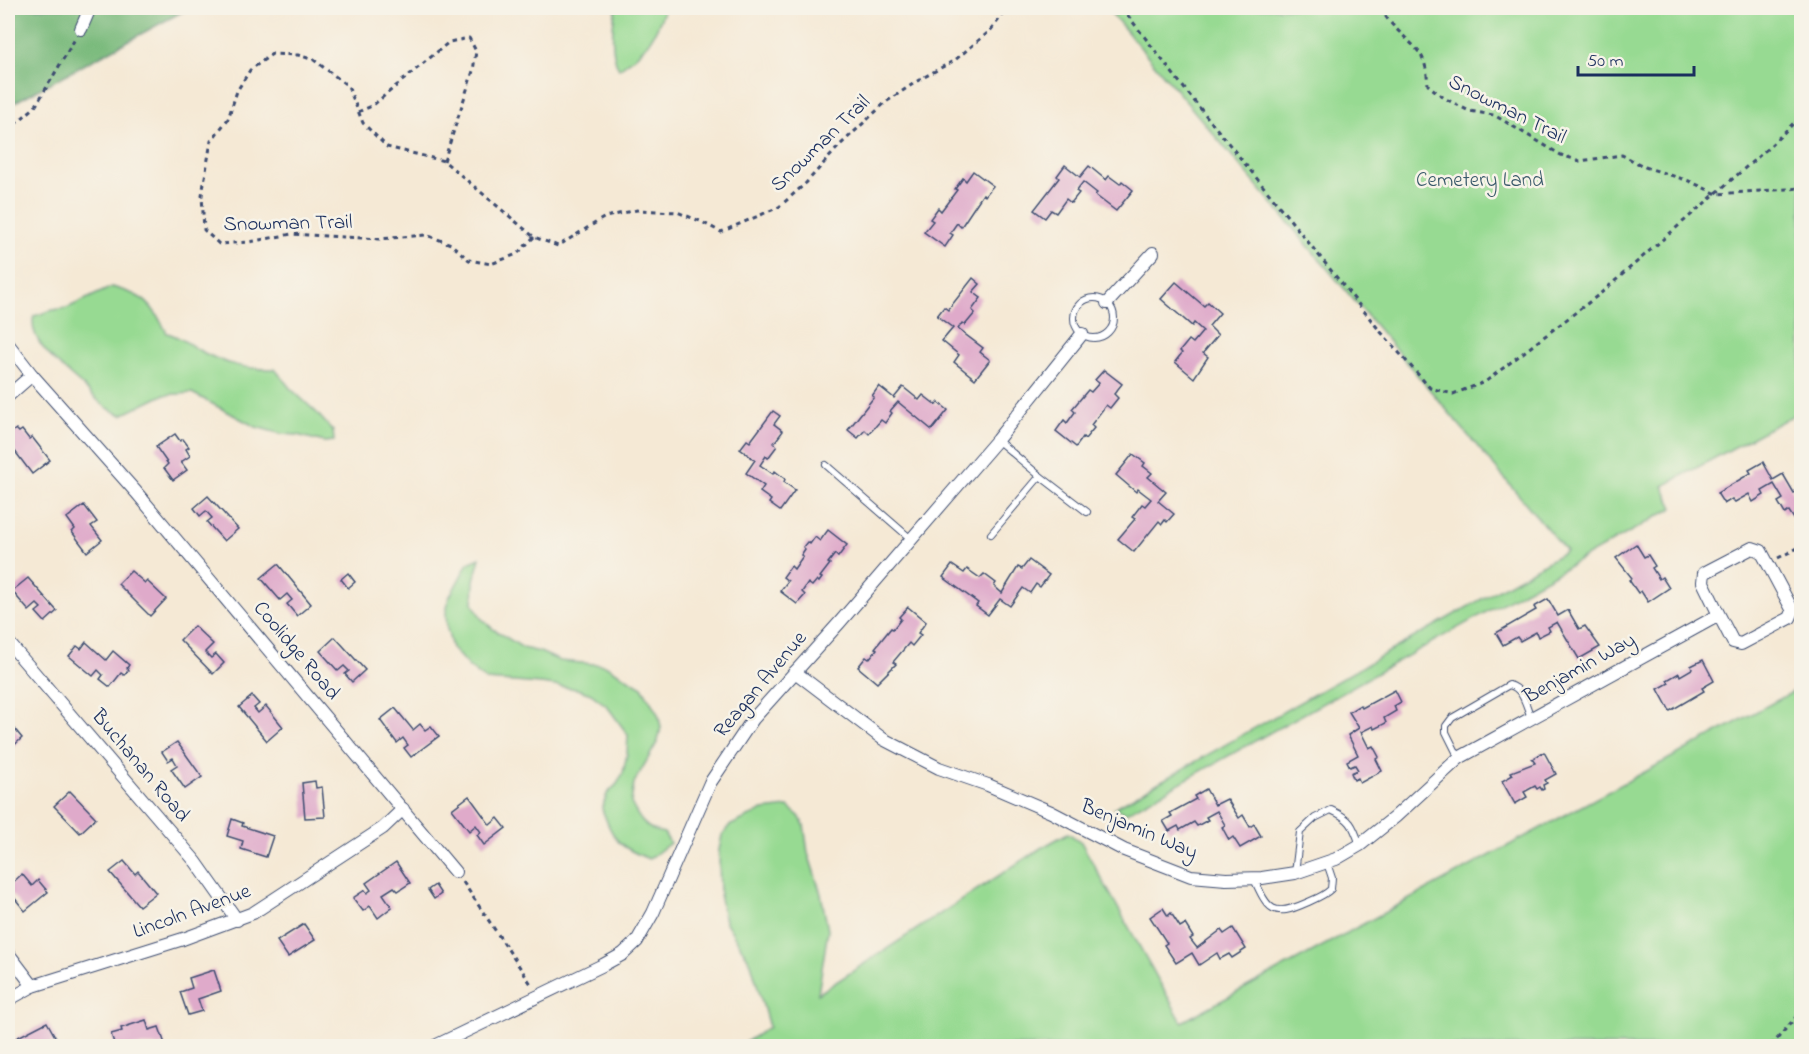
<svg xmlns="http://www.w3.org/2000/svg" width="1809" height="1054" font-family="'Indie Flower',sans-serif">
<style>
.green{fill:#97da92;stroke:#598478;stroke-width:1.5}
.forest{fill:#79ba7c;stroke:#4a746d;stroke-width:1.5}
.building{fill:#dfaaca}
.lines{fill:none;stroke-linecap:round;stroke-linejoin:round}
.service-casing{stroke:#3c4b70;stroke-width:8}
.minor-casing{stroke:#3c4b70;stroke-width:14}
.path{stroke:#3c4b70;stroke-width:3;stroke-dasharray:4.5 4.5;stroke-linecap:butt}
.service{stroke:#fff;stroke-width:6}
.minor{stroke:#fff;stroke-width:12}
.labels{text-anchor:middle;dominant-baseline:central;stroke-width:5;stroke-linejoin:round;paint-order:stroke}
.street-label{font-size:21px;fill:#1b2f5e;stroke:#f7f3e8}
.park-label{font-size:21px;fill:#3a5a6b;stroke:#f7f3e8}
</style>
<rect width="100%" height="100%" fill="#f7f3e8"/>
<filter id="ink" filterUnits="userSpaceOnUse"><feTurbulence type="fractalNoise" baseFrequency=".0167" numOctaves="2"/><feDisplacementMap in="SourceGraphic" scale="12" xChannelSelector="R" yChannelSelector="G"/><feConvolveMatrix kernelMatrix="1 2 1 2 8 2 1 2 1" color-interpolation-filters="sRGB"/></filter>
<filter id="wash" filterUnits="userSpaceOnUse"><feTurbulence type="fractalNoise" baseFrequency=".008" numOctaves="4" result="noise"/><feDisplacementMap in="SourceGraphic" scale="24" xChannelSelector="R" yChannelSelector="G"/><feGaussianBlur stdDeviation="1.35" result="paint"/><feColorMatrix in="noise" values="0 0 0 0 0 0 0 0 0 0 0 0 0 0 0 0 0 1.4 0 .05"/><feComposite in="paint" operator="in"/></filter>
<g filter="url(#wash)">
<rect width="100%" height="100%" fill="#f5e9d5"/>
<g class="green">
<path d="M616,8H665C655,38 645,51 619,69C610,54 612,25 616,8Z"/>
<path d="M1107,8H1802L1801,411L1663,486L1673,508L1126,813L1114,808L1566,551Z"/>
<path d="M112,287C146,296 151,303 167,333C179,336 187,343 197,349C222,363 245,370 275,369L290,388L316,412L333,431L334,441L324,442L297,435L282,434L256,427L192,393L163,395L122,415C105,409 96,399 84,387C67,371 26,343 34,316L53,310L67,308Z"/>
<path d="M480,558L474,580L473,603L481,618L493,629L523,648L540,652L560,661L605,665L642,687L658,714L661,727L658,741L634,783L631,803C639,819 645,830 664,833L670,843L649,859C617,846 614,841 602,809L607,794L617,784L623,773L627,754L628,735L607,706L591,694L577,689L541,684L486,680L469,667L452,648L447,629L446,613L449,598L468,563Z"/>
<path d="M1800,688L1802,691L1801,1046H740L769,1027L751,963L725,921L720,899L719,850L722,835L729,826L763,810L788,807L799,816L804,825L808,853L821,894L828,930L818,994L1041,848L1068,833L1081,842L1182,1022Z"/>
</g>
<path class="forest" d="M8,8H189L8,106Z"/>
<g id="blocks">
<g class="building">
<path d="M1065,165L1080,177L1089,166L1106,180L1109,176L1120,184L1122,181L1133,190L1116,211L1095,195L1097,193L1083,182L1076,191L1079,193L1071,203L1066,199L1056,213L1051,210L1045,218L1034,210L1059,178L1057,176Z"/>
<path d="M973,171L993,186L985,196L983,194L961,227L957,223L950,233L953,235L945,247L924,232L933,221L930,219L938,208L941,211L957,190L955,189L963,178L966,181Z"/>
<path d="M973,278L980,284L973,292L981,298L972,310L975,313L965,325L962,323L958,329L983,348L980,352L990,360L975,379L954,362L959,355L942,341L953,328L937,316L944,307L948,310Z"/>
<path d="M1176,282L1204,306L1208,302L1220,313L1209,326L1218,335L1203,353L1208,357L1194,378L1175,362L1182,353L1180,351L1189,340L1193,343L1203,331L1194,323L1192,326L1161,299Z"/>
<path d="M1104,370L1122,384L1114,394L1118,398L1110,408L1106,405L1091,425L1094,428L1085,439L1083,437L1076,447L1056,431L1064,420L1067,423L1075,412L1072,409L1088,390L1091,392L1099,383L1095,380Z"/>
<path d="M879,386L894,398L903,387L919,400L923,395L936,405L938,402L948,410L932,430L898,402L890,411L892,413L885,423L881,420L869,434L865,430L858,438L848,430L874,397L872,396Z"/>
<path d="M773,411L780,416L774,424L783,431L774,443L777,446L768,458L766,456L760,465L773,474L775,471L785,479L784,482L795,490L780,511L769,503L771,500L760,492L764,486L746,473L755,460L740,449L747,440L750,442Z"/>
<path d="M16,429L19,432L22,430L29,439L32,437L50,460L32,474L8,442V435Z"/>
<path d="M175,434L180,441L183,439L189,447L186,449L190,456L181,462L187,470L173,480L164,468L168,464L156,447Z"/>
<path d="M1133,454L1145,463L1143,466L1152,473L1148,477L1166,492L1158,501L1174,514L1167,522L1165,520L1162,524L1159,521L1134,552L1118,539L1135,519L1132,517L1142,504L1145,506L1151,499L1138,489L1136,492L1116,475Z"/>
<path d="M1763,462L1773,480L1783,474L1794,493L1800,490L1802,493V519L1796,522L1789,511L1785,514L1778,502L1783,499L1774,484L1762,491L1764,495L1753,502L1749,494L1735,502L1732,499L1724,504L1717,493L1751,473L1749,470Z"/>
<path d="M208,496L238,529L224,541L207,522L212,518L206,511L200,516L194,508Z"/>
<path d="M84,505L97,522L91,526L102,540L87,552L72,532L75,529L67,518Z"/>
<path d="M828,530L847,545L838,557L835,554L828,563L830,564L820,577L822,578L819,582L817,580L812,586L808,583L802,592L805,595L797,604L780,591L788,581L783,577L791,566L794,569L803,556L801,555L805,549L803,547L807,542L810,544L815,537L820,541Z"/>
<path d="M1636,544L1644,557L1648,555L1655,566L1652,568L1659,579L1662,577L1669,588L1648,602L1641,591L1638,593L1629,580L1632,578L1616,558Z"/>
<path d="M1029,560L1049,575L1040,587L1036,584L1030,593L1023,588L1010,606L1000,599L988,615L976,606L978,603L943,577L952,565L964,573L967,569L980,578L984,574L996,583L994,586L1002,593L1018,567L1022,569Z"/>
<path d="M278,564L311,604L297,616L287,604L292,600L287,594L280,600L261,578Z"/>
<path d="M131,571L145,583L147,581L166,599L150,616L118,584Z"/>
<path d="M348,573L355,582L348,588L341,579Z"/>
<path d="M28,578L57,611L45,622L36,612L41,608L37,604L29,611L12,591Z"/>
<path d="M1548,599L1558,616L1568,610L1579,629L1585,626L1600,647L1579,659L1557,622L1548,627L1550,631L1538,637L1536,632L1520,641L1517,637L1503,645L1496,633L1536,610L1534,607Z"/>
<path d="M908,607L926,622L918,633L921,635L912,646L909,643L893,662L896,664L877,683L858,667L866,657L869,659L877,649L875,648L891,628L893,629L901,619L899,617Z"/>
<path d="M194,626L213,644L205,652L211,658L216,654L224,663L213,674L180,640Z"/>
<path d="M335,637L365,670L352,682L345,674L349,671L344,666L338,671L320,651Z"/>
<path d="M86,642L106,660L113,651L129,665L127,668L129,670L124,675L121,673L110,687L100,679L103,675L98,670L93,676L69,656L77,646L81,649Z"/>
<path d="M1703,660L1714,681L1702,688L1704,691L1670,711L1658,689L1669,683L1667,680L1679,673L1680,676L1692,669L1691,666Z"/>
<path d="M1395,690L1401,702L1394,706L1396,711L1384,718L1386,723L1374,729L1373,726L1361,732L1369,748L1373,746L1379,757L1376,759L1382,771L1360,783L1358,778L1354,780L1351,773L1358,770L1355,765L1350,767L1347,761L1358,755L1348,735L1359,728L1349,712L1360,705L1362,708Z"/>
<path d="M252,696L259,704L254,708L258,713L266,706L283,727L267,741L239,707Z"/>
<path d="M395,708L413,730L420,724L425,730L431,726L439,736L411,757L404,748L408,745L403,738L397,743L380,720Z"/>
<path d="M8,721L22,738L8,751Z"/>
<path d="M177,742L202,777L185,789L171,769L177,765L173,758L168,761L162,752Z"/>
<path d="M1544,752L1556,774L1545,780L1547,783L1543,785L1544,789L1542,790L1540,787L1537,789L1535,786L1524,792L1527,797L1515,804L1502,781L1513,775L1511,772L1535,763L1532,759Z"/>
<path d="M315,781L316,788L322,787L325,817L305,818L302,783Z"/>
<path d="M1206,789L1215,805L1227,799L1239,818L1243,815L1250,827L1254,824L1261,836L1240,848L1233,837L1229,840L1222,827L1225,825L1217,811L1206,817L1208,820L1197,826L1194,822L1180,830L1178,826L1169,831L1163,821L1172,816L1170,813L1196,799L1194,796Z"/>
<path d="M70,791L96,818L80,833L54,806Z"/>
<path d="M469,796L490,825L498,818L506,828L484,845L477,835L481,832L476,825L469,831L452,809Z"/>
<path d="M232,819L243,823L242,826L273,836L266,857L241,849L243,841L227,836Z"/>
<path d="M124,861L135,874L138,871L156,893L139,906L110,872Z"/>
<path d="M396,862L410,883L398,891L394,887L383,894L392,907L378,918L370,906L363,911L353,898L365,890L367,893L371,890L366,883Z"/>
<path d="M22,874L32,886L38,880L48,892L25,911L8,890V887Z"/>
<path d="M435,885L441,894L434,899L428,890Z"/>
<path d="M1163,908L1168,916L1171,913L1180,927L1185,924L1193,937L1190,939L1197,948L1221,930L1224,934L1233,928L1246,949L1232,958L1229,954L1220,959L1217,953L1199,965L1192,953L1176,963L1164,945L1167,943L1150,917Z"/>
<path d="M304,924L315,940L288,957L277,941Z"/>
<path d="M214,970L221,991L198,999L202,1011L188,1015L180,992L192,988L189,978Z"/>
<path d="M146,1020L149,1030L159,1027L165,1044L159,1046H115L111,1034L122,1031L121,1028Z"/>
<path d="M47,1022L57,1040L45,1046H21L16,1038Z"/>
</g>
</g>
</g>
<g filter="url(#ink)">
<use href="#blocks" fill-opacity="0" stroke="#3c4b70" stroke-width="1.5"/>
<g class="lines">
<g class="service-casing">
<g id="service">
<circle cx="1094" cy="318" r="20"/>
<path d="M997,440L1040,476"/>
<path d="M826,465L911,539"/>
<path d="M991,534L1040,476L1087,512"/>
<path d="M1459,758L1446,732V726L1452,718L1509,685C1523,688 1526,705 1531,718"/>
<path d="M1295,873L1300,832L1315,818L1331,810C1351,819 1353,825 1360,845"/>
<path d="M1254,879C1268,910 1273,918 1306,903C1315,899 1324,896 1331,889L1332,878L1327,863"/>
</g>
</g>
<g class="minor-casing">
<g id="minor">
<path d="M81,29L90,8"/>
<path d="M1107,303L1153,253"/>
<path d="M8,344L32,375L136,492L455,872"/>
<path d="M8,396L32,375"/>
<path d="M8,642L196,862L237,920"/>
<path d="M795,672L883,739L939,768L988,785L1051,812L1124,850L1191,876L1226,879L1262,878L1295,873L1336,859L1360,845L1395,817L1459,758L1719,615L1733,642L1741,644L1790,618L1793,611L1761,551L1752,548L1704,573L1703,582L1719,615"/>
<path d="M8,953L33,986"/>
<path d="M8,1000L33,986L183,939L253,913L383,828L403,809"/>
<path d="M435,1046L603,965L623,954L637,941L653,913L710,783L753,719L840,622L997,440L1082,334"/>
</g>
</g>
<g class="path">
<path d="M1122,8L1191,97L1380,331L1430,388L1453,394L1485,382L1601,293L1767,149L1802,115"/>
<path d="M1381,8C1389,26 1407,37 1419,52C1426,61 1427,74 1428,85L1444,98L1469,111L1494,115L1561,155L1580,161L1622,155L1645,167L1689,181L1717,194L1802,188"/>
<path d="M358,112L372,106L449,42L469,38L476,51L473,71L444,161"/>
<path d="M8,130L35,107L75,39"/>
<path d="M534,237L517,254L491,264L469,260L451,244L426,235L379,239L292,234L249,242L219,244L204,230L202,195L211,141L228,119L237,91L250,70L272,54L298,55L314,60L348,86L363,123L387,147L444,161L534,237L558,246L605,217L637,210L677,212L700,221L721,232L779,207L806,183L840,145L886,102L919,80L955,60L990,31L1008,8"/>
<path d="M1778,558L1802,546"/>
<path d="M463,882L531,984"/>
<path d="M1771,1046L1802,1010"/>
</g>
<use href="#service" class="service"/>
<use href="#minor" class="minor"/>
</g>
</g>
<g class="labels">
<g class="street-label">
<text transform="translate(1507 110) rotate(27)">Snowman Trail</text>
<text transform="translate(821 144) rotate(-44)">Snowman Trail</text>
<text transform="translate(288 224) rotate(-1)">Snowman Trail</text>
<text transform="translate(296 651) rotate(50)">Coolidge Road</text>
<text transform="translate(1580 669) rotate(-29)">Benjamin Way</text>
<text transform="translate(761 685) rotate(-50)">Reagan Avenue</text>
<text transform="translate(140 766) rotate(50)">Buchanan Road</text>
<text transform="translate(1139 830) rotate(23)">Benjamin Way</text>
<text transform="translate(192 912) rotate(-20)">Lincoln Avenue</text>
</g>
<g class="park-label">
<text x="1480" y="181">Cemetery Land</text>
</g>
</g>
<rect width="1809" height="1054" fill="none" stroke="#f7f3e8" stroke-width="30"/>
<path d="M1578 66v9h116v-9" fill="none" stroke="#1b2f5e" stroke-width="3"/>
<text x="1587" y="66" font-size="18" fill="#1b2f5e" stroke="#f7f3e8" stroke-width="4.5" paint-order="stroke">50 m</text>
</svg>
